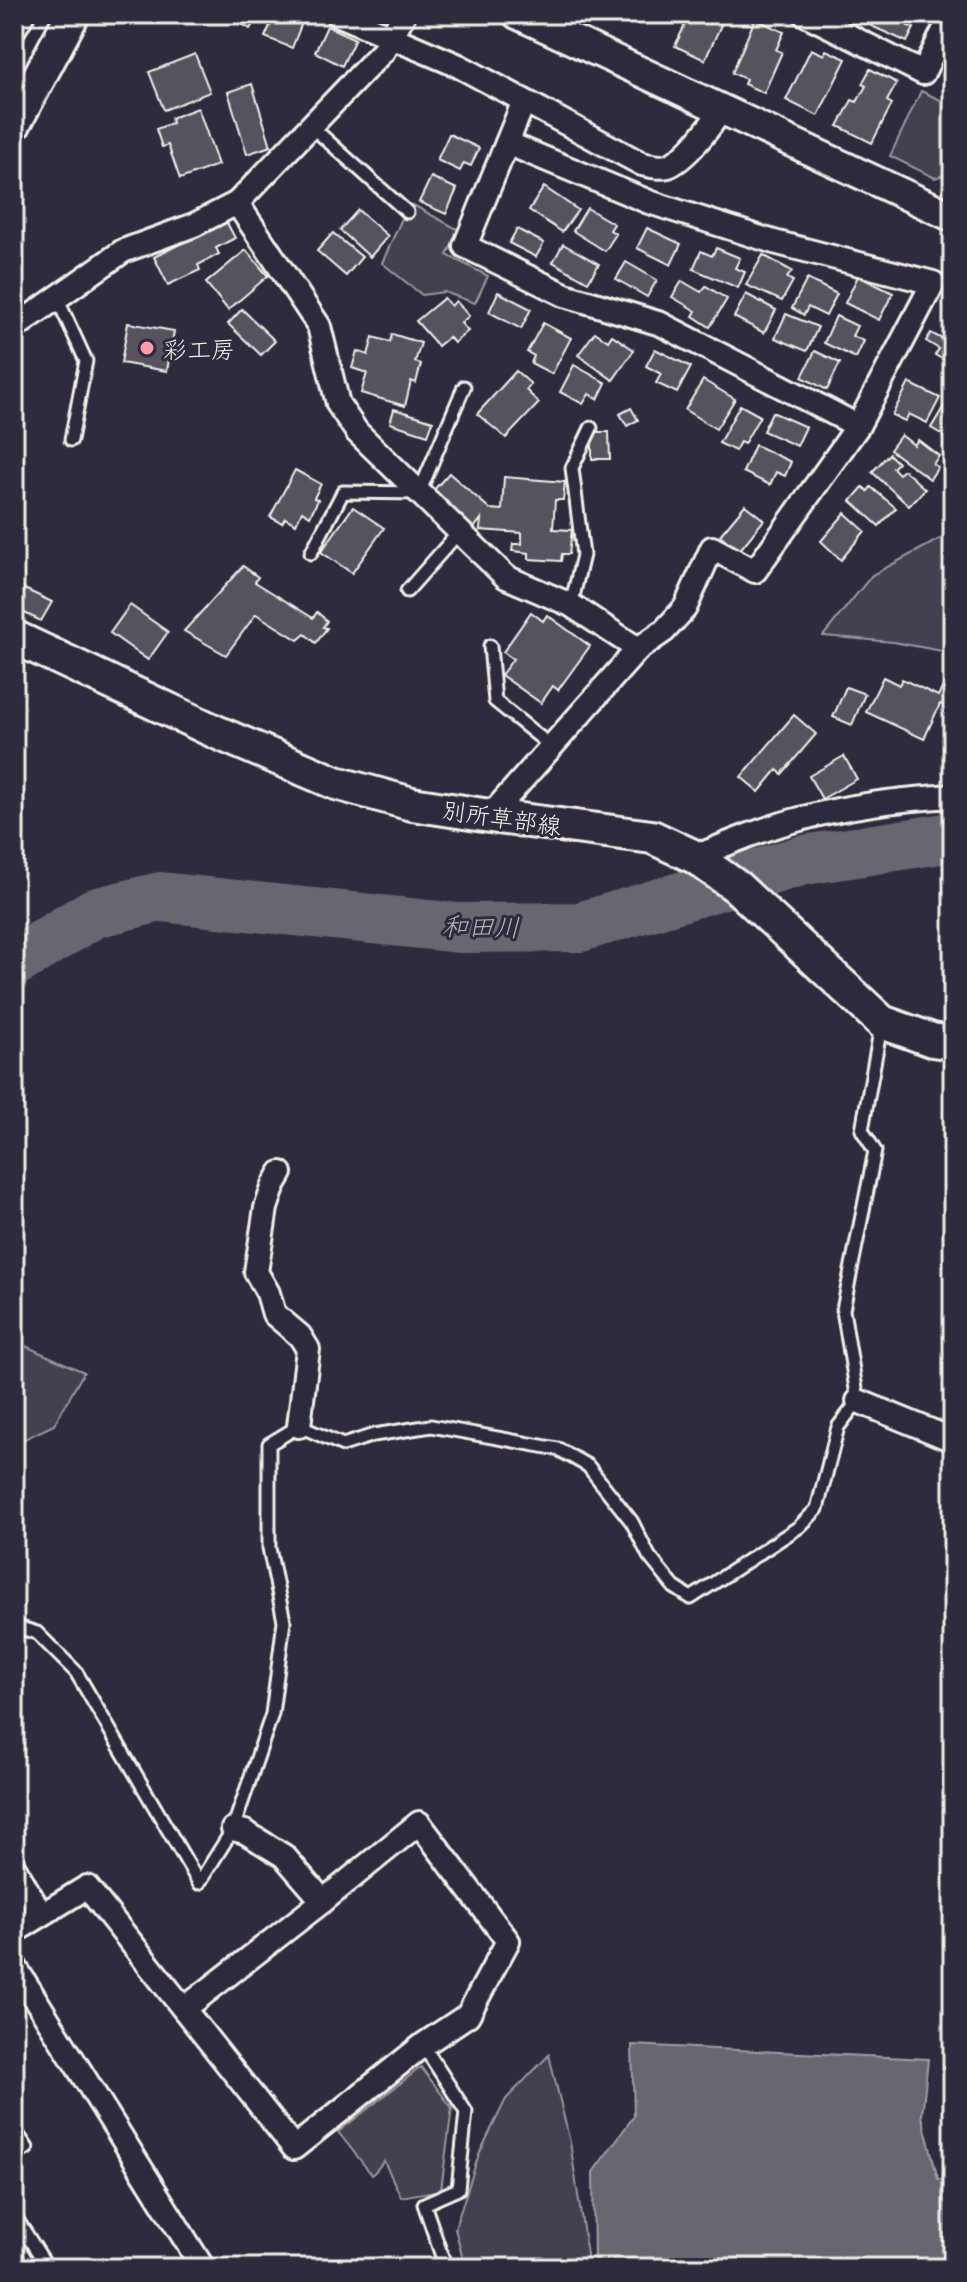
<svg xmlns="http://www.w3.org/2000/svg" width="967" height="2282" font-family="Mali,'Klee One',sans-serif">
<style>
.green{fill:#454050;stroke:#9c989c;stroke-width:2}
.water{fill:#6a6670;stroke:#a19ea0;stroke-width:2}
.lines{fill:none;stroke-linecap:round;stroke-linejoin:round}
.river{stroke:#6a6670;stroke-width:50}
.building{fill:#56525f;stroke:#f4f1e8;stroke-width:2}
.service-casing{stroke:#f4f1e8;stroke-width:17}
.minor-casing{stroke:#f4f1e8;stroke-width:28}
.tertiary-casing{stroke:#f4f1e8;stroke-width:34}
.secondary-casing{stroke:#f4f1e8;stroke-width:38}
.service{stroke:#2f2a3d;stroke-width:11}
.minor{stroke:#2f2a3d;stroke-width:22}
.tertiary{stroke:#2f2a3d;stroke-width:28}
.secondary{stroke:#2f2a3d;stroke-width:32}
.poi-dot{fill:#ff9aa2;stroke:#2f2a3d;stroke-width:3}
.labels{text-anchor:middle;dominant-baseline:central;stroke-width:6;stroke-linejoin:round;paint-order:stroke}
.poi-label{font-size:24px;fill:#f4f1e8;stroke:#2f2a3d;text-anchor:start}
.street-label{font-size:24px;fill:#f4f1e8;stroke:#2f2a3d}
.water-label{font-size:26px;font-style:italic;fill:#b6b2b2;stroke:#2f2a3d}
</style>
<rect width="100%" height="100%" fill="#2f2a3d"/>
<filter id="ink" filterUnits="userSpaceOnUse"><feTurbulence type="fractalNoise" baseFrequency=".0125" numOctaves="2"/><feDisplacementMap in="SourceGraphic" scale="16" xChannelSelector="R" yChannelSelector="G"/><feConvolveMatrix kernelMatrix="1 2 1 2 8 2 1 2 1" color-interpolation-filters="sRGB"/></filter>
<g filter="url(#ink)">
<g class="green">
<path d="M921,91L953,106V172L935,178L890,156Z"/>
<path d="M413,205L459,230L447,255L488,276L475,303L444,292L422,295L382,263L403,216Z"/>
<path d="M953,532V653L893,642L823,636L872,575Z"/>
<path d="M14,1341L84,1372L54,1425L14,1444Z"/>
<path d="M549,2055L570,2142L589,2268H465L455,2228L479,2154L506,2099Z"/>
<path d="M421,2067L452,2108L441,2190L401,2197L384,2161L372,2175L338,2132Z"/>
</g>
<path class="water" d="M632,2045L928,2059L922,2116L938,2179L953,2180V2268H594L593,2172L634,2116Z"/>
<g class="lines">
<path class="river" d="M14,962L94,913L160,897L459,928L580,927L804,860L953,837"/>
</g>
<g class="building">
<path d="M225,14H259L250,29Z"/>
<path d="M280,14L305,15L292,48L265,37L273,19L277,20Z"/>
<path d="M606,14H630L625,23Z"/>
<path d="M690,14H726L705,60L675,46Z"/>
<path d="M874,14H914L908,26L914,28L907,42L869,25Z"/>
<path d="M755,19L784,32L776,50L782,52L764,93L744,84L746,79L732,73Z"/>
<path d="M327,26L355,39L342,66L315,52Z"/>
<path d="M811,49L824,55L826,50L846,59L818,116L786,100Z"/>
<path d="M195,54L210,92L164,110L149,72Z"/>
<path d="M870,69L897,83L887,101L892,104L872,143L838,126L852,100L857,102L866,86L862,84Z"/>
<path d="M252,84L271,146L247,154L228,92Z"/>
<path d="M198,108L218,165L180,179L168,145L162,147L156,129L172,123L171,118Z"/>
<path d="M449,134L479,148L471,166L464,163L460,171L437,160Z"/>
<path d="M431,177L457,189L446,214L419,202Z"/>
<path d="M544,187L578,210L562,232L529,210Z"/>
<path d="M587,208L614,224L610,230L616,234L605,251L573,231Z"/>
<path d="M358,210L388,236L370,257L340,230Z"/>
<path d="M226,221L235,238L216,248L219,254L198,265L200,270L168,285L154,257Z"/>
<path d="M647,228L681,244L671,265L637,248Z"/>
<path d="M517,229L544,243L536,257L509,243Z"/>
<path d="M333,233L362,257L346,276L317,251Z"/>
<path d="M563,244L599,264L588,282L553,262Z"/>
<path d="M716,248L740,258L735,268L745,272L738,288L693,269L701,251L712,256Z"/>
<path d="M246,250L268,276L228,310L206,283Z"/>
<path d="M763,255L792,271L787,278L793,281L782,301L746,285Z"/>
<path d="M626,262L657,280L647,297L616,279Z"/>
<path d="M858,276L893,293L879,320L845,303Z"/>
<path d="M807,279L837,294L826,316L808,307L804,315L792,308Z"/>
<path d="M682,281L701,292L706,286L727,299L710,327L693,316L696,311L672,297Z"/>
<path d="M498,292L531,309L521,329L489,312Z"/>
<path d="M746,294L776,310L764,333L734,317Z"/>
<path d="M444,298L451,306L456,301L469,316L461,323L468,331L454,343L449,337L438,346L416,321Z"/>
<path d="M242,309L275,341L261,355L228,324Z"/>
<path d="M786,314L818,327L807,351L775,338Z"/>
<path d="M836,316L857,326L852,336L864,341L856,358L824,343Z"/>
<path d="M953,319V365L935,355L939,349L926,341L931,333L942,339Z"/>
<path d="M128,323L174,331L167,371L121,363Z"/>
<path d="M543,323L571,338L552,374L531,363L534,356L527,352Z"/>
<path d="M595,332L608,341L612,335L634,350L613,380L578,355Z"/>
<path d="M392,334L421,343L415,362L421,364L416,383L411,381L405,406L361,393L367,373L352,368L357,351L368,355L373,337L390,342Z"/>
<path d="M655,349L691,367L677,393L656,383L661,374L646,366Z"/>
<path d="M815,351L840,363L827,390L802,377Z"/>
<path d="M574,365L606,383L598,399L589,394L583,404L560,392Z"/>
<path d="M516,371L531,384L526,390L539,403L506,438L477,414Z"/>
<path d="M703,380L735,399L716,429L685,410Z"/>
<path d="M909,383L940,398L927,423L909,414L905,421L892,415Z"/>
<path d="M953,391V441L931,428Z"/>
<path d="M740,405L760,416L744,444L740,442L735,451L719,443Z"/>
<path d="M631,408L638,420L627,426L620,414Z"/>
<path d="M394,409L433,421L428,435L390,423Z"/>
<path d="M772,412L806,427L797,446L763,431Z"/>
<path d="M592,432H609L610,459H592Z"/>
<path d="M901,435L914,445L918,440L939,456L933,464L938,467L930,479L890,450Z"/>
<path d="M755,445L791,462L785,476L776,472L770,485L743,472Z"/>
<path d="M889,454L898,463L893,468L899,474L904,470L925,489L909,506L872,472Z"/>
<path d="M295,470L321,484L314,498L318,500L310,516L302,511L296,524L285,518L282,523L270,517Z"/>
<path d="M449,473L490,509L502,510L504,477L565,482L563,500H555L553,529L572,530L569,554H562L561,561L529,559V553L512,551L513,544H522V533L480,530L481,519L474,528L432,492Z"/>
<path d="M863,487L868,491L871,487L896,508L879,526L851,501Z"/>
<path d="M745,505L764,520L739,551L720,535Z"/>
<path d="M353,507L384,528L352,573L321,552Z"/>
<path d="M845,513L865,531L841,560L821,541Z"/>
<path d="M243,566L258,577L255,582L313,618L317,612L327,621L323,627L327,628L316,643L305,634L298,640L256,614L226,655L184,631Z"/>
<path d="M14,584L52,602L41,621L14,608Z"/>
<path d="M130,605L168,632L148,660L110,633Z"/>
<path d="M531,612L543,621L547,615L590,646L558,690L553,686L541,703L501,675L513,659L503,652Z"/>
<path d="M883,677L899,685L902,679L938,696L944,685L953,688V710L940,704L924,739L866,712Z"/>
<path d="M846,687L865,694L852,725L833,717Z"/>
<path d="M794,715L816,734L782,774L777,770L759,792L741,777Z"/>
<path d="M844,756L857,779L822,799L809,776Z"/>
</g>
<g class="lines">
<g class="service-casing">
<g id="service">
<path d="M311,126L407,212"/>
<path d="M57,298L86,361L71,440"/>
<path d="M311,553L343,492L419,493L464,387"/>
<path d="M407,591L459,532"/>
<path d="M571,605L583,555L572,468L591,428"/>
<path d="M490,646L495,701L552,747"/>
<path d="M14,1626L37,1633L76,1672L199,1883L233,1829L272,1714L284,1621L269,1548V1444L299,1426L343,1445L374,1435L431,1426L558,1449L588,1466L632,1522L649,1556L674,1587L691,1598L799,1527L817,1509L838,1427L858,1401L843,1310L875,1151L862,1130L881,1026"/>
<path d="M423,2045L466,2112L458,2189L424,2204L446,2268"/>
<path d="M14,2129L27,2148L14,2156"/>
<path d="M14,2215L48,2268"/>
</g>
</g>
<g class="minor-casing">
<g id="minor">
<path d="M337,14L459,66L642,164C650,166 660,168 668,166C686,159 711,126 721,110"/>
<path d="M805,14L923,73L952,14"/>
<path d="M14,29L23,14"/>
<path d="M524,101L465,246L565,295L661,324L858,426"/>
<path d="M507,143L649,202L774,242L933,283L858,426L755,571L712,548L685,608L664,631L638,649"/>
<path d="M237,203L319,326L338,404L357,432L506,577L571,605L638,649L490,816"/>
<path d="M14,328L123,251L194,225L237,203L383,51L404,14"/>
<path d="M695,857C729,843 764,828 800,819C850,805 901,799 953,796"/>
<path d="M281,1173L274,1185L266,1208L256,1272L268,1293L274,1314L300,1336L308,1349L299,1426"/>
<path d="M858,1401L953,1440"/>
<path d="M14,1867L41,1914"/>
<path d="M14,1932L87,1887L294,2148L423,2045L468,2015L508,1941L419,1823L323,1901L284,1856L245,1832L233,1829"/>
<path d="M14,1965L203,2268"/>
<path d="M184,2009L323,1901"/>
</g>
</g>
<g class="tertiary-casing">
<path id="tertiary" d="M517,14L953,217"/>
</g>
<g class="secondary-casing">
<g id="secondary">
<path d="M14,124L73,14"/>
<path d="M14,637L216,732L336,783L412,804L490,816L652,837L695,857L737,887L882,1022L932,1040L953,1043"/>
</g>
</g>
<use href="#service" class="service"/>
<use href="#minor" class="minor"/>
<use href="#tertiary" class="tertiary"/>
<use href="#secondary" class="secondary"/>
</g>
</g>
<circle class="poi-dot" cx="147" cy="348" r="8"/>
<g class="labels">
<g class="poi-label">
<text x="163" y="348">彩工房</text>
</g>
<g class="street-label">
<text transform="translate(502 817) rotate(8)">別所草部線</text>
</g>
<g class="water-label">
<text transform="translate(481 926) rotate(1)">和田川</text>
</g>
</g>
<rect width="967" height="2282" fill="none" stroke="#2f2a3d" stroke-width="48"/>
<rect x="24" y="24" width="919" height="2234" fill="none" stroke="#f4f1e8" stroke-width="3" filter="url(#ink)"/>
</svg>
